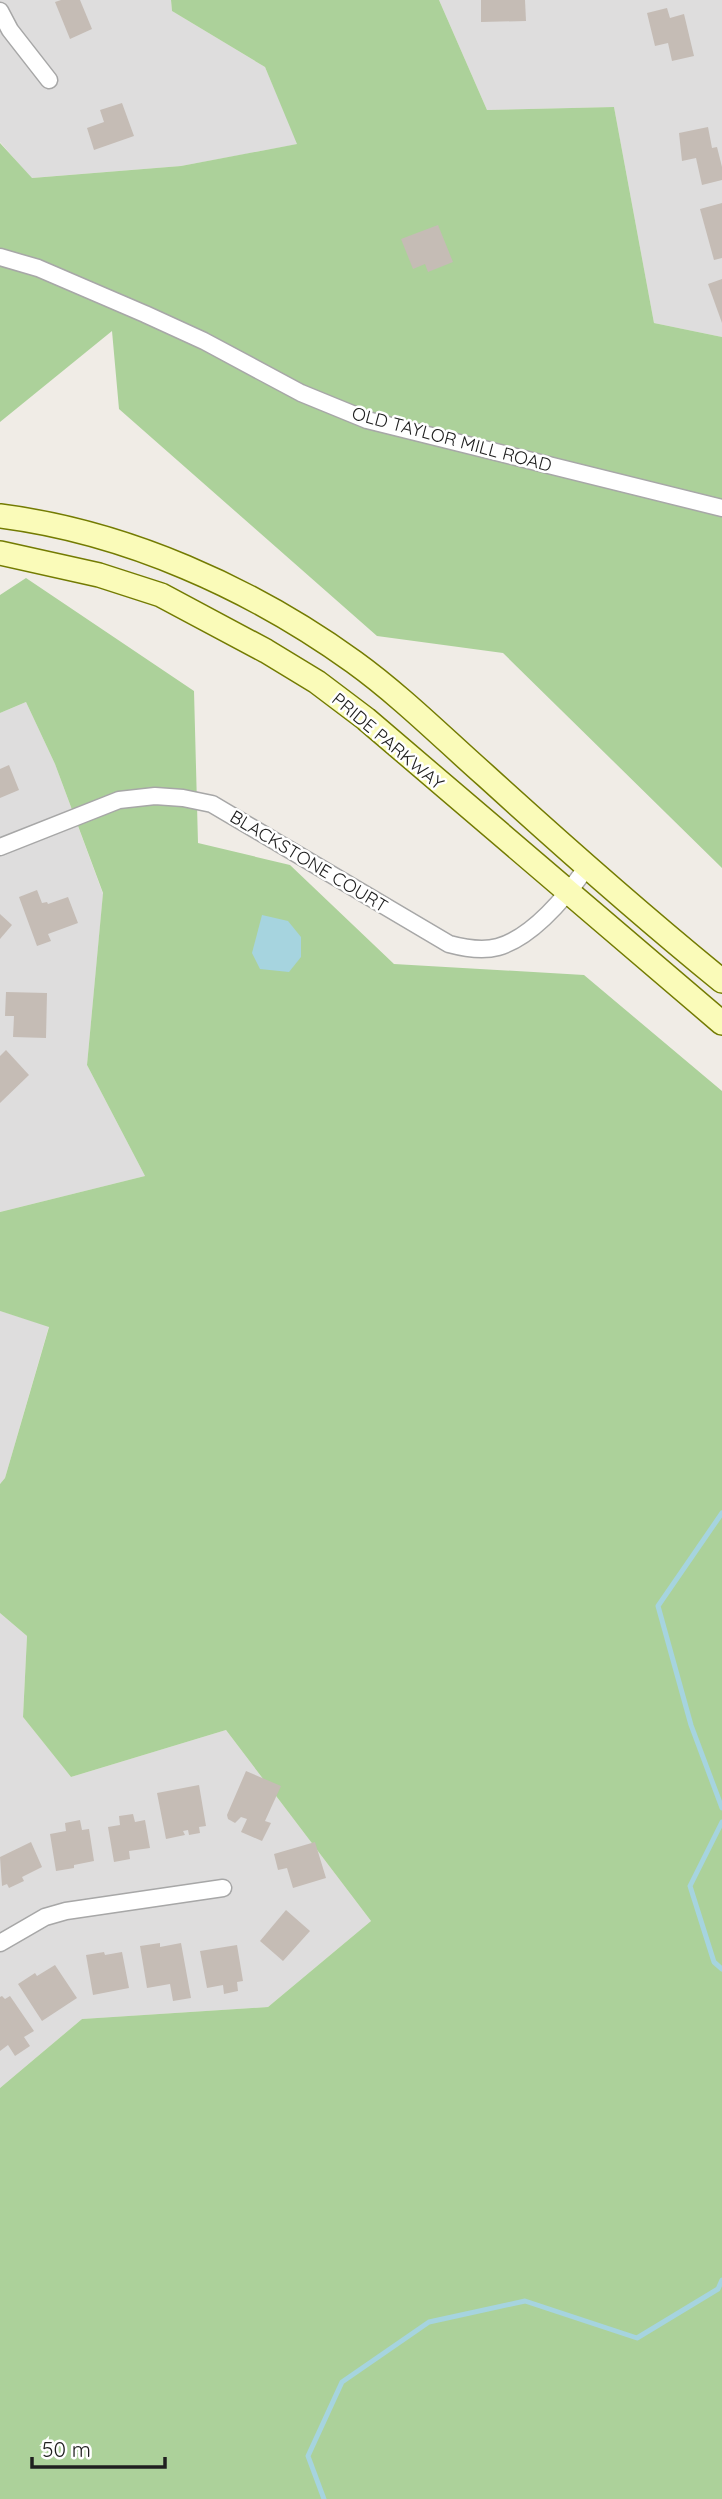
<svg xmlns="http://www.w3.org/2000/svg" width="722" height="2499" font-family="Quicksand,sans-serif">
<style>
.residential{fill:#dedddd}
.forest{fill:#acd19a}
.water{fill:#a6d4df}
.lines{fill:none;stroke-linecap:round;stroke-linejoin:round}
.stream{stroke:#a6d4df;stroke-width:5}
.building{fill:#c5bcb5}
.minor-casing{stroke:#a7a7a7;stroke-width:19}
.secondary-casing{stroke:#737b02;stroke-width:26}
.minor{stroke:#fff;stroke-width:16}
.secondary{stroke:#fafbb9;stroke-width:23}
.labels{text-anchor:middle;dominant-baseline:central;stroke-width:5;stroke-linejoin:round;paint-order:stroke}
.street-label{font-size:18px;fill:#202020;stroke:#fff}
</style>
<rect width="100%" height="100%" fill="#f0ece6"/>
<g class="residential">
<path d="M0,0H171L172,11L265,67L298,144L181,166L31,178L0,142Z"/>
<path d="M439,0H722V337L654,323L614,107L487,110Z"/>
<path d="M26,702L55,764L103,894L87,1065L145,1176L0,1212V713Z"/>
<path d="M0,1311L49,1326L5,1478L0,1484Z"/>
<path d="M0,1613L27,1636L23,1717L71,1777L226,1730L371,1921L268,2007L82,2019L0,2088Z"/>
</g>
<g class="forest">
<path d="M171,0H439L487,110L614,107L654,323L722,337V868L503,653L377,636L119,409L112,331L0,422V143L32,178L181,166L297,144L265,67L172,11Z"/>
<path d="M26,578L194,691L198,843L290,865L394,964L584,975L722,1091V2499H0V2088L82,2019L268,2007L371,1921L226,1730L71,1777L23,1717L27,1636L0,1613V1484L5,1478L49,1327L0,1311V1212L145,1176L87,1065L103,893L55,764L26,702L0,713V595Z"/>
</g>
<path class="water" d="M262,915L288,921L301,937V957L289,972L260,969L252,953Z"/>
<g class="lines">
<g class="stream">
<path d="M722,1513L658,1606L691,1725L722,1808"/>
<path d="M722,1822L690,1886L714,1962L722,1969"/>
<path d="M324,2499L308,2456L342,2382L429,2322L525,2301L637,2338L718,2289L722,2280"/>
</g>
</g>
<g class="building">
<path d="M61,0H80L92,29L70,39L55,2Z"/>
<path d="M481,0H525L526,21L481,22Z"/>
<path d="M667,8L670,18L684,14L694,56L672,61L668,43L655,46L647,13Z"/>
<path d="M122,103L134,136L94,150L87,128L104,122L100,110Z"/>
<path d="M708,127L712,148L717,147L722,167V180L702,185L696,158L682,161L679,133Z"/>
<path d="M722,203V258L714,260L700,209Z"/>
<path d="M438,225L453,262L428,272L425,264L413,269L401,239Z"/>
<path d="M722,279V323L708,284Z"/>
<path d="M9,765L19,790L0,798V769Z"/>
<path d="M37,890L42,903L47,902L48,904L68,897L78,923L48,934L51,941L37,946L19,897Z"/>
<path d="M0,914L12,925L0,939Z"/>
<path d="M6,992L47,993L46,1038L13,1037L14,1016H5Z"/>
<path d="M6,1050L29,1075L0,1103V1056Z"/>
<path d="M246,1771L281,1786L265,1821L271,1823L262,1841L241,1832L247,1819L241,1817L235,1823L228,1819L227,1815Z"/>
<path d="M199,1785L206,1826L199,1827L200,1833L189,1835L188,1830L183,1831L185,1835L166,1839L157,1793Z"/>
<path d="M133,1814L135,1822L145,1820L150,1848L129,1851L130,1859L114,1862L108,1827L120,1825L119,1816Z"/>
<path d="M80,1820L82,1830L89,1829L94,1861L74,1865V1868L56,1871L50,1834L66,1831L65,1823Z"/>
<path d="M31,1842L42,1867L22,1877L24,1881L9,1888L7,1884L2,1886L0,1857Z"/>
<path d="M315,1842L326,1878L293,1888L287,1868L278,1870L274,1854Z"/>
<path d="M286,1910L310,1931L283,1961L260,1941Z"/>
<path d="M160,1943V1947L181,1943L191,1998L173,2001L170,1984L147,1988L140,1946Z"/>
<path d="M237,1945L243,1981L237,1982L238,1991L224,1994L223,1985L207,1988L200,1951Z"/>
<path d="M104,1952L105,1955L122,1952L129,1988L93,1995L86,1955Z"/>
<path d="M55,1965L77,1998L42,2021L18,1984L35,1973L37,1976Z"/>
<path d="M2,1996L5,1999L10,1996L34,2031L24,2037L30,2046L15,2056L8,2045L0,2051V1997Z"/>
</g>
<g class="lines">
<g class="minor-casing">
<g id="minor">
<path d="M0,11L10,30L49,80"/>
<path d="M0,257L38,268L145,314L204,341L301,393L367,420L722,508"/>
<path d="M0,847L119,800L155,796L183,798L212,804L449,944C464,948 483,951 498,947C533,937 567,895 587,867"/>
<path d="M0,1943L45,1917L66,1911L223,1888"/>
</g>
</g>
<g class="secondary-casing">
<g id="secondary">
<path d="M0,516C126,532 251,588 354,662C401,696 443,738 486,776C563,846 641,915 722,981"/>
<path d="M0,553L99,575L161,595L266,651L317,682L366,719L722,1023"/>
</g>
</g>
<use href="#minor" class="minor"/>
<use href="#secondary" class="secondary"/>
</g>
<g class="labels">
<g class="street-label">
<text transform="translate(452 439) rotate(15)">OLD TAYLOR MILL ROAD</text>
<text transform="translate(388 741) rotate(40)">PRIDE PARKWAY</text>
<text transform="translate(309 861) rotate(31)">BLACKSTONE COURT</text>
</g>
</g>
<path d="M32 2457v10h133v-10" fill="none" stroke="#202020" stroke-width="3.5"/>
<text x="42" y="2457" font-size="21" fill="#202020" stroke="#ffffff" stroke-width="5" paint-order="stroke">50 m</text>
</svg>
